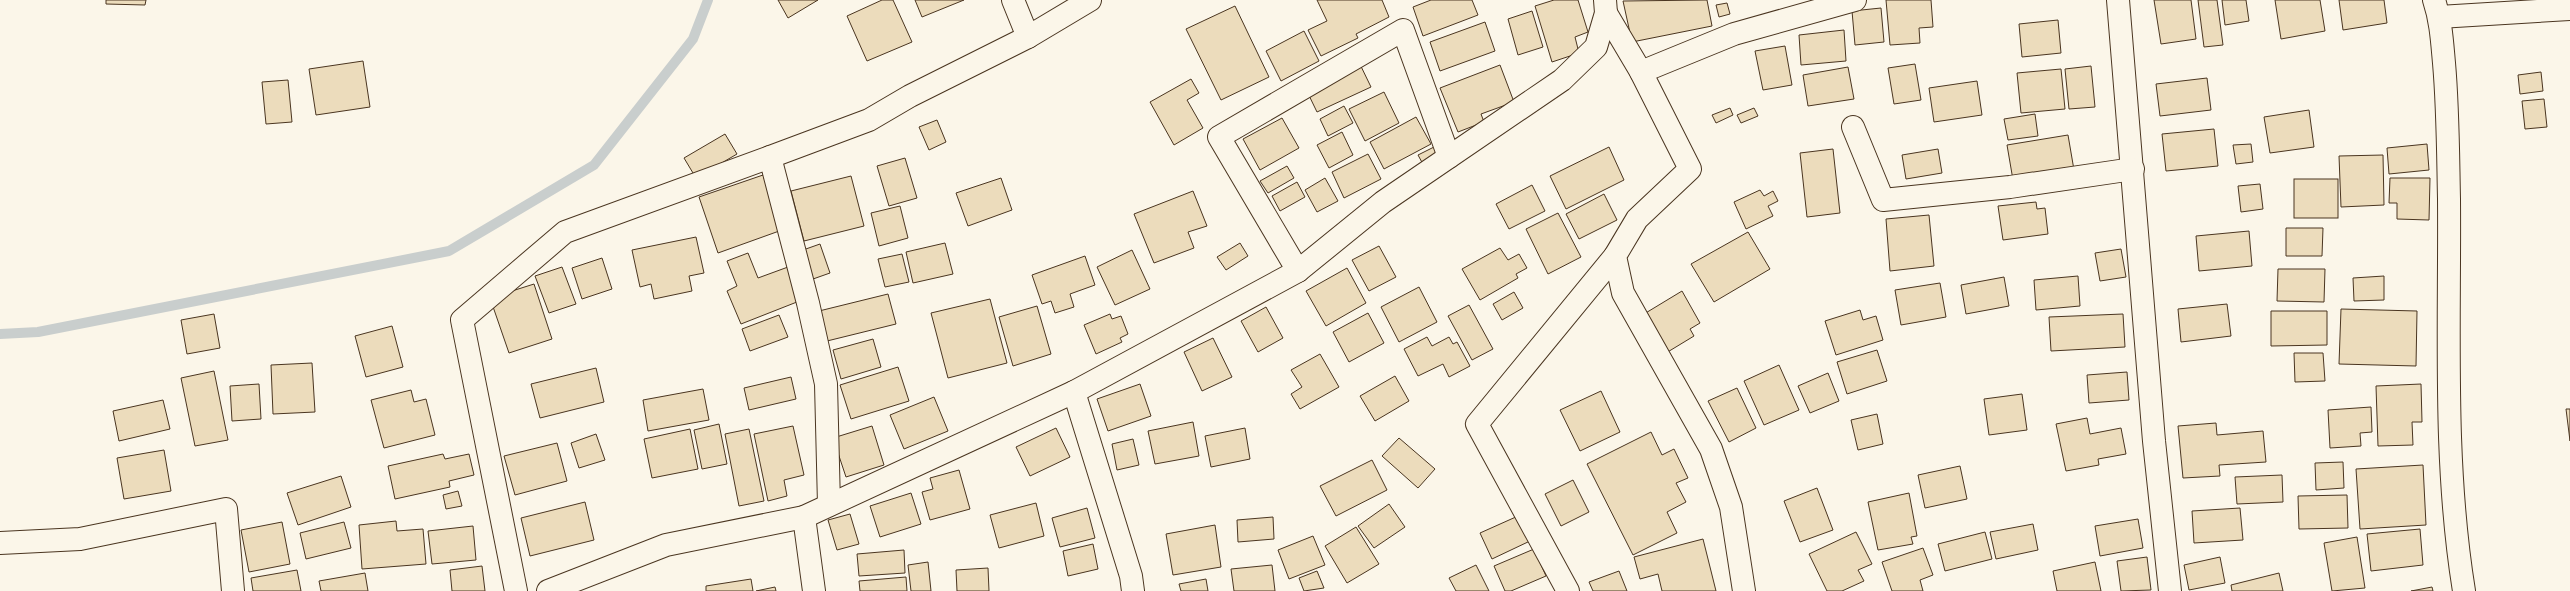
<svg xmlns="http://www.w3.org/2000/svg" width="2570" height="591" font-family="'Sofia Sans Condensed',sans-serif">
<style>
.lines{fill:none;stroke-linecap:round;stroke-linejoin:round}
.stream{stroke:#c9cecd;stroke-width:10}
.building{fill:#ecdcbc;stroke:#4a3520}
.street-casing{stroke:#4a3520;stroke-width:24}
.street{stroke:#fbf6e9;stroke-width:22}
</style>
<rect width="100%" height="100%" fill="#fbf6e9"/>
<g class="lines">
<path class="stream" d="M0,334L38,332L449,251L594,165L693,39L708,0"/>
</g>
<g class="building">
<path d="M106,0H146L145,5L106,4Z"/>
<path d="M778,0H818L788,18Z"/>
<path d="M882,0H893L912,42L867,61L847,16Z"/>
<path d="M915,0H964L922,17Z"/>
<path d="M1317,0H1382L1389,17L1356,34L1358,38L1321,56L1308,30L1327,21Z"/>
<path d="M1431,0H1472L1478,15L1423,36L1413,7Z"/>
<path d="M1554,0H1578L1588,32L1575,37L1579,53L1552,62L1535,6Z"/>
<path d="M1707,0L1712,26L1632,42L1623,1Z"/>
<path d="M1886,0H1931L1933,27L1919,28L1920,43L1890,45Z"/>
<path d="M2154,0H2191L2196,39L2161,44Z"/>
<path d="M2198,0H2217L2223,45L2204,47Z"/>
<path d="M2222,0H2246L2249,21L2225,25Z"/>
<path d="M2275,0H2320L2325,31L2281,39Z"/>
<path d="M2339,0H2384L2387,23L2343,30Z"/>
<path d="M1727,3L1730,14L1719,17L1716,5Z"/>
<path d="M1235,6L1269,77L1221,100L1186,29Z"/>
<path d="M1881,8L1884,42L1855,45L1852,11Z"/>
<path d="M1532,11L1543,47L1518,55L1508,19Z"/>
<path d="M2058,20L2061,53L2022,57L2019,24Z"/>
<path d="M1485,22L1495,51L1440,71L1430,42Z"/>
<path d="M1844,30L1846,61L1801,65L1799,35Z"/>
<path d="M1304,31L1319,61L1281,81L1266,51Z"/>
<path d="M1785,46L1792,85L1763,90L1755,51Z"/>
<path d="M1355,54L1371,87L1317,112L1301,79Z"/>
<path d="M363,61L370,107L316,115L309,69Z"/>
<path d="M1915,64L1921,100L1894,104L1888,68Z"/>
<path d="M1500,65L1514,102L1481,114L1484,122L1458,132L1440,88Z"/>
<path d="M2091,66L2095,107L2069,109L2065,69Z"/>
<path d="M1848,67L1854,99L1808,106L1803,75Z"/>
<path d="M2061,69L2065,109L2021,113L2017,73Z"/>
<path d="M2541,72L2543,91L2520,94L2518,75Z"/>
<path d="M2207,78L2211,110L2160,116L2156,84Z"/>
<path d="M1191,79L1199,93L1187,100L1203,128L1174,145L1150,102Z"/>
<path d="M288,80L292,122L266,124L262,82Z"/>
<path d="M1977,81L1982,115L1934,122L1929,88Z"/>
<path d="M1384,92L1399,123L1365,141L1349,109Z"/>
<path d="M2544,99L2547,127L2525,129L2522,101Z"/>
<path d="M1344,106L1353,123L1328,136L1320,119Z"/>
<path d="M1730,108L1733,115L1716,123L1712,115Z"/>
<path d="M1754,108L1758,116L1741,123L1737,115Z"/>
<path d="M2309,110L2314,147L2270,153L2264,117Z"/>
<path d="M2035,114L2038,136L2008,140L2004,119Z"/>
<path d="M1416,117L1431,144L1384,169L1370,142Z"/>
<path d="M1282,118L1299,148L1260,170L1243,139Z"/>
<path d="M937,120L946,142L929,150L919,127Z"/>
<path d="M2214,129L2218,166L2166,171L2162,134Z"/>
<path d="M1342,132L1353,155L1329,168L1317,145Z"/>
<path d="M725,134L737,154L696,178L684,158Z"/>
<path d="M2068,135L2074,170L2013,180L2007,145Z"/>
<path d="M2251,144L2253,162L2236,164L2233,145Z"/>
<path d="M2427,144L2429,170L2389,174L2387,148Z"/>
<path d="M1434,147L1440,157L1424,166L1418,155Z"/>
<path d="M1609,147L1624,180L1566,209L1550,176Z"/>
<path d="M1833,149L1840,213L1807,217L1800,153Z"/>
<path d="M1938,149L1942,173L1906,179L1902,155Z"/>
<path d="M1368,154L1381,179L1344,198L1332,172Z"/>
<path d="M2383,155L2384,205L2341,207L2339,156Z"/>
<path d="M905,158L917,198L889,206L877,166Z"/>
<path d="M1287,166L1294,178L1268,193L1260,181Z"/>
<path d="M763,175L782,230L718,253L699,197Z"/>
<path d="M851,176L864,226L804,241L791,191Z"/>
<path d="M1001,178L1012,210L968,226L956,193Z"/>
<path d="M1325,178L1338,201L1317,212L1305,190Z"/>
<path d="M2390,178H2430L2429,220L2397,219V203H2389Z"/>
<rect x="2294" y="179" width="44" height="39"/>
<path d="M1297,182L1305,197L1280,211L1272,196Z"/>
<path d="M2260,184L2263,209L2241,212L2238,186Z"/>
<path d="M1532,185L1545,211L1509,229L1496,204Z"/>
<path d="M1760,190L1764,196L1773,191L1778,201L1768,206L1773,216L1746,229L1734,202Z"/>
<path d="M1193,191L1207,226L1188,232L1194,248L1154,263L1134,214Z"/>
<path d="M1604,194L1617,220L1579,239L1566,214Z"/>
<path d="M2036,202L2037,209L2045,208L2048,234L2003,240L1998,206Z"/>
<path d="M900,206L908,238L879,246L871,213Z"/>
<path d="M1558,213L1581,257L1548,274L1526,229Z"/>
<path d="M1929,215L1934,266L1890,271L1886,219Z"/>
<path d="M2286,228H2323L2322,256H2286Z"/>
<path d="M2249,231L2252,266L2199,271L2196,236Z"/>
<path d="M1748,232L1770,269L1714,302L1691,264Z"/>
<path d="M696,237L704,273L689,276L692,291L654,299L651,284L640,287L632,250Z"/>
<path d="M945,243L953,274L913,283L906,252Z"/>
<path d="M1240,243L1248,256L1226,270L1217,257Z"/>
<path d="M820,244L830,273L813,279L803,250Z"/>
<path d="M1379,246L1396,277L1369,291L1352,260Z"/>
<path d="M1500,248L1508,260L1519,254L1527,268L1516,274L1518,278L1480,300L1462,269Z"/>
<path d="M2121,249L2126,277L2100,281L2095,253Z"/>
<path d="M1132,250L1150,289L1115,305L1097,267Z"/>
<path d="M748,253L758,278L788,267L802,300L741,324L727,291L737,286L727,261Z"/>
<path d="M902,254L909,282L885,287L878,259Z"/>
<path d="M1085,256L1095,285L1070,294L1074,307L1055,313L1051,301L1042,304L1032,275Z"/>
<path d="M602,258L612,289L582,299L572,268Z"/>
<path d="M562,267L576,304L549,313L535,276Z"/>
<path d="M1347,268L1366,303L1326,326L1306,291Z"/>
<path d="M2278,269H2325L2324,302L2277,301Z"/>
<path d="M2078,276L2080,306L2036,310L2034,280Z"/>
<path d="M2384,276V300L2354,301L2353,278Z"/>
<path d="M2004,277L2009,306L1966,314L1961,285Z"/>
<path d="M1940,283L1946,317L1901,325L1895,290Z"/>
<path d="M534,284L552,339L509,353L490,298Z"/>
<path d="M1419,287L1437,322L1399,342L1381,307Z"/>
<path d="M1682,291L1700,323L1690,329L1694,336L1666,353L1644,314Z"/>
<path d="M1514,292L1523,308L1502,320L1493,304Z"/>
<path d="M888,294L896,324L827,341L819,311Z"/>
<path d="M990,299L1007,363L948,378L931,313Z"/>
<path d="M2227,304L2231,336L2181,342L2178,309Z"/>
<path d="M1469,305L1493,349L1472,360L1448,316Z"/>
<path d="M1037,306L1051,354L1013,366L999,317Z"/>
<path d="M1266,307L1283,338L1258,352L1241,321Z"/>
<path d="M2341,309L2417,311L2416,366L2339,364Z"/>
<path d="M1860,310L1863,320L1876,316L1883,340L1836,355L1825,321Z"/>
<path d="M2271,311H2327V345L2271,346Z"/>
<path d="M1368,313L1384,343L1349,362L1333,332Z"/>
<path d="M214,314L220,348L187,354L181,320Z"/>
<path d="M1110,314L1112,319L1121,316L1128,334L1120,338L1122,342L1096,354L1084,325Z"/>
<path d="M2123,314L2125,347L2051,351L2049,317Z"/>
<path d="M779,315L788,337L750,351L742,329Z"/>
<path d="M392,326L403,367L366,377L355,336Z"/>
<path d="M1427,337L1432,346L1449,337L1453,344L1457,342L1470,366L1449,377L1443,364L1418,376L1404,349Z"/>
<path d="M1213,338L1232,377L1202,391L1184,352Z"/>
<path d="M873,339L881,367L841,379L833,350Z"/>
<path d="M1877,350L1887,381L1847,394L1837,362Z"/>
<path d="M2294,353H2323L2325,381L2295,382Z"/>
<path d="M1320,354L1339,387L1300,409L1291,394L1302,387L1291,370Z"/>
<path d="M312,363L315,412L273,414L271,365Z"/>
<path d="M1779,365L1799,410L1764,425L1744,381Z"/>
<path d="M898,367L909,401L851,419L840,385Z"/>
<path d="M596,368L604,402L540,418L531,384Z"/>
<path d="M214,371L228,440L195,446L181,378Z"/>
<path d="M2127,372L2129,400L2089,403L2087,375Z"/>
<path d="M1828,373L1839,401L1810,413L1798,386Z"/>
<path d="M1395,376L1409,401L1375,421L1360,396Z"/>
<path d="M791,377L796,399L749,410L744,388Z"/>
<path d="M259,384L261,419L232,421L230,386Z"/>
<path d="M1140,384L1151,416L1108,431L1097,399Z"/>
<path d="M2421,384L2422,422H2412L2413,445L2378,446L2376,386Z"/>
<path d="M1737,388L1756,428L1729,442L1708,401Z"/>
<path d="M703,389L709,420L648,431L643,400Z"/>
<path d="M411,390L414,402L426,399L435,435L384,448L371,400Z"/>
<path d="M1601,391L1620,432L1580,451L1560,410Z"/>
<path d="M2022,394L2027,430L1989,435L1984,399Z"/>
<path d="M934,397L948,431L904,449L890,415Z"/>
<path d="M163,400L170,429L119,441L113,411Z"/>
<path d="M2371,407L2372,432L2360,433L2361,446L2330,448L2328,410Z"/>
<path d="M2566,409H2570V441Z"/>
<path d="M1877,414L1883,444L1858,450L1851,420Z"/>
<path d="M2087,418L2090,434L2121,428L2126,454L2098,459L2099,465L2066,471L2056,424Z"/>
<path d="M1193,422L1199,456L1155,464L1148,431Z"/>
<path d="M2216,423L2217,435L2263,431L2266,462L2219,465L2220,476L2183,478L2178,426Z"/>
<path d="M719,424L727,464L702,469L694,430Z"/>
<path d="M793,426L804,475L784,480L787,496L768,501L754,434Z"/>
<path d="M872,426L884,465L846,477L833,438Z"/>
<path d="M1056,428L1070,457L1030,476L1016,447Z"/>
<path d="M1245,428L1250,459L1211,467L1205,436Z"/>
<path d="M690,429L698,469L652,478L644,439Z"/>
<path d="M749,429L764,501L739,506L725,434Z"/>
<path d="M1651,432L1662,455L1674,449L1688,478L1676,483L1686,502L1667,512L1677,533L1633,555L1587,464Z"/>
<path d="M596,434L605,460L579,468L571,443Z"/>
<path d="M1399,438L1435,469L1418,488L1382,456Z"/>
<path d="M1133,439L1139,465L1117,470L1112,444Z"/>
<path d="M557,443L567,481L515,495L504,456Z"/>
<path d="M164,450L171,491L124,499L117,458Z"/>
<path d="M443,454L445,459L469,454L474,475L449,481L450,487L395,499L388,466Z"/>
<path d="M1372,460L1387,490L1336,516L1320,486Z"/>
<path d="M2343,462L2344,488L2316,490L2315,463Z"/>
<path d="M2423,465L2426,525L2360,529L2356,469Z"/>
<path d="M1960,466L1967,499L1925,508L1918,475Z"/>
<path d="M959,470L970,509L930,520L922,492L933,489L930,478Z"/>
<path d="M2282,475L2283,502L2237,504L2235,477Z"/>
<path d="M341,476L351,507L298,525L287,493Z"/>
<path d="M1573,480L1589,512L1561,526L1545,494Z"/>
<path d="M1817,488L1833,530L1800,542L1784,501Z"/>
<path d="M458,491L462,506L446,509L443,495Z"/>
<path d="M911,493L921,524L880,537L870,506Z"/>
<path d="M1909,493L1917,536L1911,537L1913,544L1878,550L1868,502Z"/>
<path d="M2347,495L2348,528L2299,529L2298,496Z"/>
<path d="M585,502L594,540L530,556L521,518Z"/>
<path d="M1036,503L1044,536L999,548L990,515Z"/>
<path d="M1389,504L1405,527L1374,548L1358,526Z"/>
<path d="M1087,508L1095,538L1060,547L1052,518Z"/>
<path d="M2240,508L2243,540L2194,543L2192,511Z"/>
<path d="M850,514L859,544L837,550L828,520Z"/>
<path d="M1518,516L1530,541L1492,559L1480,533Z"/>
<path d="M1273,517L1274,539L1238,542L1237,520Z"/>
<path d="M2138,519L2143,548L2100,556L2095,526Z"/>
<path d="M396,521L397,531L423,529L426,564L362,569L359,525Z"/>
<path d="M282,522L290,564L249,572L241,530Z"/>
<path d="M344,522L351,548L306,559L300,533Z"/>
<path d="M2033,524L2038,550L1996,559L1990,532Z"/>
<path d="M1215,525L1221,567L1173,575L1166,534Z"/>
<path d="M473,526L476,560L432,564L428,531Z"/>
<path d="M1356,527L1379,564L1347,583L1325,546Z"/>
<path d="M2420,529L2423,565L2371,571L2367,534Z"/>
<path d="M1856,532L1872,564L1858,570L1864,581L1842,591H1827L1809,554Z"/>
<path d="M1985,532L1992,559L1945,571L1938,544Z"/>
<path d="M1313,536L1325,565L1289,579L1278,550Z"/>
<path d="M2357,537L2365,588L2332,591L2324,543Z"/>
<path d="M1703,539L1716,591H1662L1658,574L1640,579L1634,557Z"/>
<path d="M1093,544L1098,569L1068,576L1063,551Z"/>
<path d="M1923,548L1933,575L1920,580L1923,591H1892L1882,562Z"/>
<path d="M1534,549L1546,576L1511,591H1505L1494,566Z"/>
<path d="M904,550L905,573L859,576L857,554Z"/>
<path d="M2147,557L2151,590L2121,591L2117,561Z"/>
<path d="M2220,557L2225,583L2189,590L2184,565Z"/>
<path d="M928,562L931,591H911L908,565Z"/>
<path d="M2095,562L2101,591H2057L2053,571Z"/>
<path d="M1272,565L1275,591H1234L1231,569Z"/>
<path d="M1476,565L1489,591H1456L1449,578Z"/>
<path d="M482,566L485,591H452L450,570Z"/>
<path d="M988,568L989,591H957L956,570Z"/>
<path d="M297,570L301,591H253L251,578Z"/>
<path d="M1317,571L1324,588L1304,591L1299,578Z"/>
<path d="M1619,571L1627,591H1593L1589,582Z"/>
<path d="M365,573L368,591H321L319,581Z"/>
<path d="M2279,573L2283,591H2232L2231,585Z"/>
<path d="M906,577L907,591H860L859,581Z"/>
<path d="M751,579L753,591H706V586Z"/>
<path d="M1206,579L1208,591H1181L1179,584Z"/>
<path d="M775,587L776,591H756Z"/>
<path d="M2432,587L2433,591H2411Z"/>
</g>
<g class="lines">
<g class="street-casing">
<g id="street">
<path d="M1013,0L1028,37L1090,0"/>
<path d="M2118,0L2154,441L2170,591"/>
<path d="M2434,0C2441,21 2442,41 2444,63C2448,108 2448,153 2449,199C2450,329 2443,462 2464,591"/>
<path d="M1606,13L1641,72L1690,169L1637,219L1615,256L1623,293L1711,449L1731,507L1744,591"/>
<path d="M2439,17L2570,9"/>
<path d="M1641,72L1734,34L1855,0"/>
<path d="M1853,127L1883,200L2010,187L2133,169"/>
<path d="M1298,271L1219,137L1403,30L1449,157"/>
<path d="M1074,392L1131,576L1133,591"/>
<path d="M829,505L826,384L808,303L770,157L869,120L910,96L1028,37"/>
<path d="M804,517L814,591"/>
<path d="M0,543L80,539L226,509L233,591"/>
<path d="M516,591L462,320L565,232L770,157"/>
<path d="M548,591L666,545L804,517L1074,392L1298,271L1383,202L1562,80L1596,47L1606,13L1605,0"/>
<path d="M1568,591L1477,424L1615,256"/>
</g>
</g>
<use href="#street" class="street"/>
</g>
</svg>
